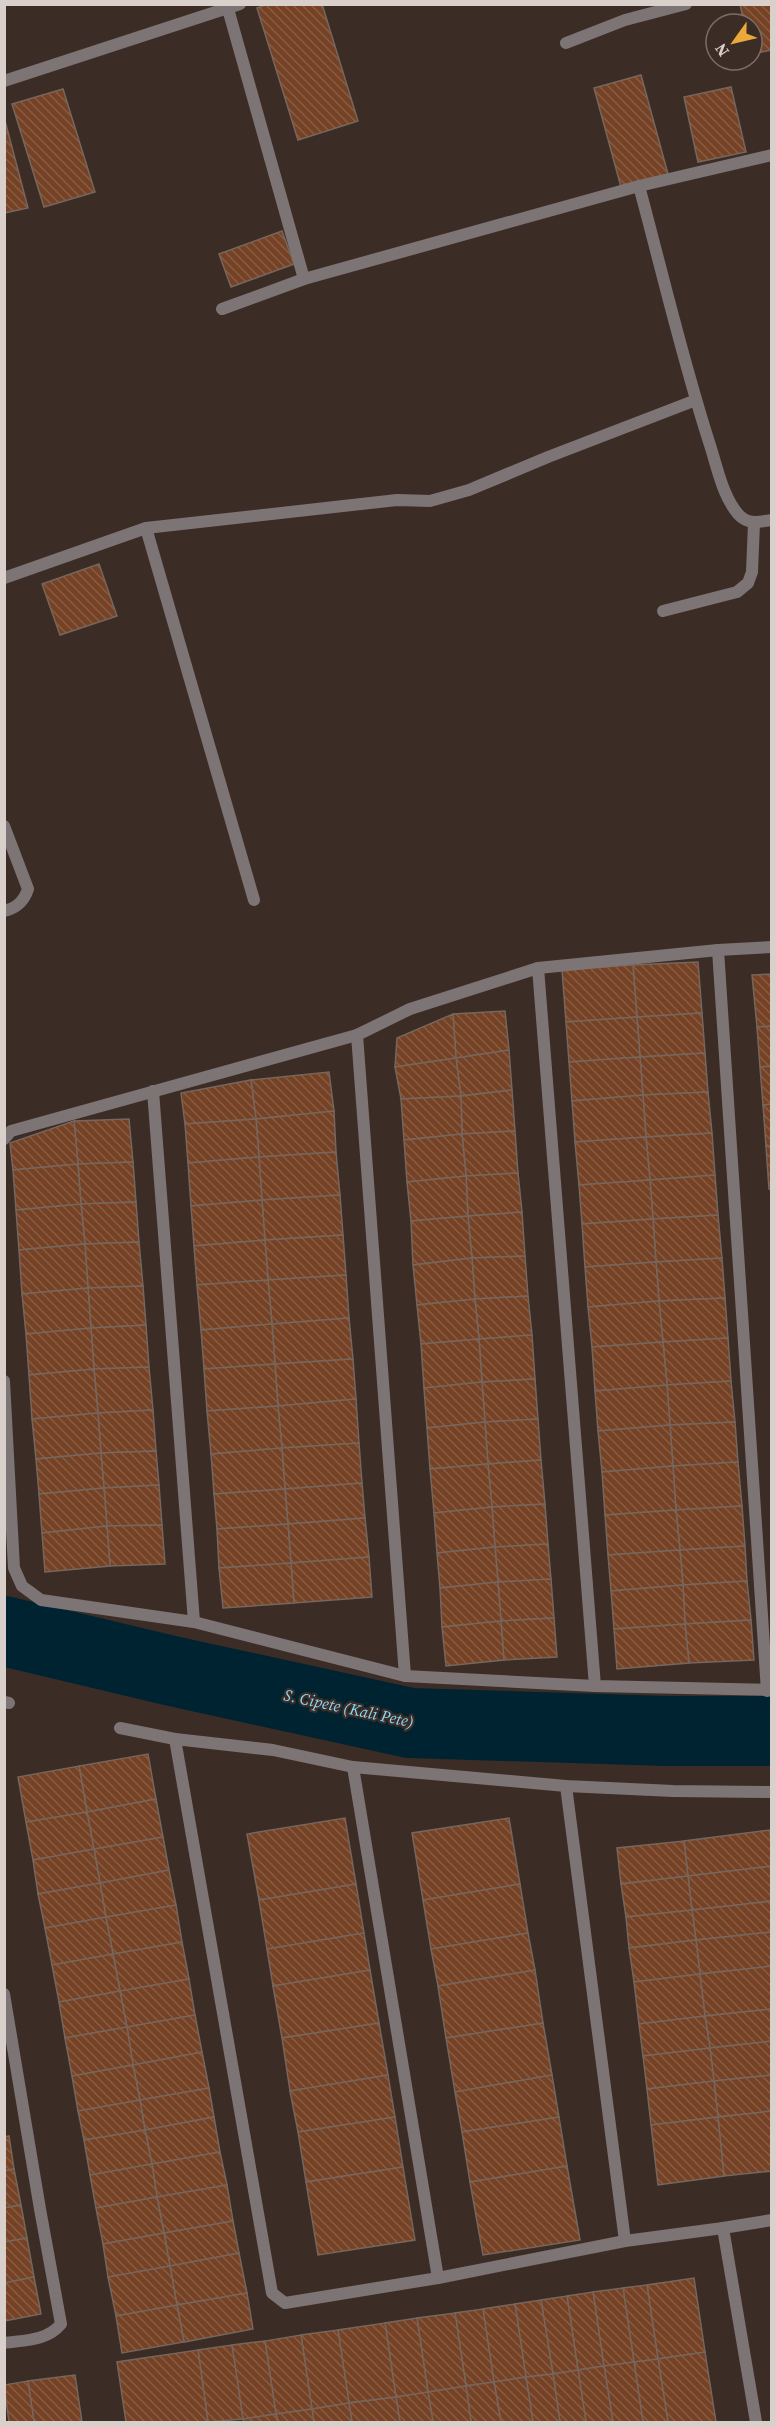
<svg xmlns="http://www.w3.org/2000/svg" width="776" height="2427" font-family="'Source Serif 4',serif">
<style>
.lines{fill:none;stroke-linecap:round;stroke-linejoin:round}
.river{stroke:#002331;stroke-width:70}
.building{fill:url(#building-back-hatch);stroke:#76665d;stroke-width:1.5}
.street{stroke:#7d7475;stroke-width:12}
.labels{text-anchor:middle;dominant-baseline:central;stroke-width:4.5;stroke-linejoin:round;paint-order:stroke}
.water-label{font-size:16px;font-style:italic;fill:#8ad7f9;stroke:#3b2d26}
</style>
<defs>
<pattern id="building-back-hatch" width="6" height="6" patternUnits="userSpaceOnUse" patternTransform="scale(1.5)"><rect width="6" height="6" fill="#754225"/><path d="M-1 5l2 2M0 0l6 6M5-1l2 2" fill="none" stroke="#885c43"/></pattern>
</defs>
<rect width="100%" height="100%" fill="#3b2d26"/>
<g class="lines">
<path class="river" d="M4,1631L172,1671L410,1723L666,1731H772"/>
</g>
<g class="building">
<path d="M268,4H322L358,121L298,140L257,8Z"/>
<path d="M740,4H772V50L752,54V24H744Z"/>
<path d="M641,75L668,174L621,187L594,88Z"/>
<path d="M731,87L746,152L698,162L684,97Z"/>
<path d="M63,89L95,192L44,207L12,104Z"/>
<path d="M4,117L28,208L4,213Z"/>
<path d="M282,231L294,264L231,287L219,254Z"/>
<path d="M99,564L117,616L60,635L42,584Z"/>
<path d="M698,962L702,1013L637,1017L633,965Z"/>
<path d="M633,965L637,1017L566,1022L562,970Z"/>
<path d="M772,974V1026L757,1027L752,975Z"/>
<path d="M505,1011L509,1050L456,1058L453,1014Z"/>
<path d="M702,1013L705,1053L640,1057L637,1017Z"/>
<path d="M453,1014L456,1058L395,1067L397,1038Z"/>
<path d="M637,1017L640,1057L569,1062L566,1022Z"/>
<path d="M772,1026V1066L760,1067L757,1027Z"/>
<path d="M509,1050L512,1090L461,1096L456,1058Z"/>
<path d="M705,1053L708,1092L643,1095L640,1057Z"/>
<path d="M640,1057L643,1095L572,1101L569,1062Z"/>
<path d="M456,1058L461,1096L401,1099L395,1067Z"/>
<path d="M772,1066V1104L763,1105L760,1067Z"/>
<path d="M329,1072L334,1111L256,1119L251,1080Z"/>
<path d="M251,1080L256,1119L185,1124L181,1093Z"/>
<path d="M512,1090L515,1131L462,1134L461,1096Z"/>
<path d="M708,1092L712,1133L646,1137L643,1095Z"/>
<path d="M643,1095L646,1137L575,1142L572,1101Z"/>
<path d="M461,1096L462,1134L404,1140L401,1099Z"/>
<path d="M772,1104V1146H766L763,1105Z"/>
<path d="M334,1111L336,1152L259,1157L256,1119Z"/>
<path d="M129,1119L133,1162L78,1164L74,1121Z"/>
<path d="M256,1119L259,1157L188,1163L185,1124Z"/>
<path d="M74,1121L78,1164L13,1170L10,1143Z"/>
<path d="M515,1131L518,1173L466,1176L462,1134Z"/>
<path d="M712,1133L715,1175L650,1180L646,1137Z"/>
<path d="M462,1134L466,1176L407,1182L404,1140Z"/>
<path d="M646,1137L650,1180L579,1185L575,1142Z"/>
<path d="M766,1146H772V1189H769Z"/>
<path d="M336,1152L340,1195L262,1200L259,1157Z"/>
<path d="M259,1157L262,1200L191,1206L188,1163Z"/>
<path d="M133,1162L136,1202L81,1204L78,1164Z"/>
<path d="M78,1164L81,1204L16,1210L13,1170Z"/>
<path d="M518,1173L522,1212L468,1216L466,1176Z"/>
<path d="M715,1175L718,1215L653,1219L650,1180Z"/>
<path d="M466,1176L468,1216L411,1221L407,1182Z"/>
<path d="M650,1180L653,1219L582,1224L579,1185Z"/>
<path d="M340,1195L343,1235L265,1240L262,1200Z"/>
<path d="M262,1200L265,1240L194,1246L191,1206Z"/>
<path d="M136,1202L139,1242L85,1244L81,1204Z"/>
<path d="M81,1204L85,1244L19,1250L16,1210Z"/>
<path d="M522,1212L525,1256L472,1258L468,1216Z"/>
<path d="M718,1215L722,1258L656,1262L653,1219Z"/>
<path d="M468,1216L472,1258L413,1265L411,1221Z"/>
<path d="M653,1219L656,1262L585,1267L582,1224Z"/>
<path d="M343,1235L346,1275L268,1280L265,1240Z"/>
<path d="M265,1240L268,1280L197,1285L194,1246Z"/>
<path d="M139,1242L143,1286L88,1288L85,1244Z"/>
<path d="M85,1244L88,1288L22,1294L19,1250Z"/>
<path d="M525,1256L528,1296L475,1299L472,1258Z"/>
<path d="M472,1258L475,1299L417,1305L413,1265Z"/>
<path d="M722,1258L725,1298L659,1301L656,1262Z"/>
<path d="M656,1262L659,1301L588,1307L585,1267Z"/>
<path d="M346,1275L349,1318L272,1324L268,1280Z"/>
<path d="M268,1280L272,1324L201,1330L197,1285Z"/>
<path d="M143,1286L146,1325L91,1328L88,1288Z"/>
<path d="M88,1288L91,1328L26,1334L22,1294Z"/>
<path d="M528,1296L532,1335L479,1339L475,1299Z"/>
<path d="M725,1298L728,1338L663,1342L659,1301Z"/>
<path d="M475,1299L479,1339L421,1344L417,1305Z"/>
<path d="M659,1301L663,1342L592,1347L588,1307Z"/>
<path d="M349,1318L353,1359L275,1364L272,1324Z"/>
<path d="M272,1324L275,1364L204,1369L201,1330Z"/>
<path d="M146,1325L149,1367L94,1369L91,1328Z"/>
<path d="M91,1328L94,1369L29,1375L26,1334Z"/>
<path d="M532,1335L535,1379L482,1382L479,1339Z"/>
<path d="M728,1338L731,1381L667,1385L663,1342Z"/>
<path d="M479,1339L482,1382L424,1388L421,1344Z"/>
<path d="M663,1342L667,1385L595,1391L592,1347Z"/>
<path d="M353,1359L356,1399L278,1406L275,1364Z"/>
<path d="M275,1364L278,1406L207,1411L204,1369Z"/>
<path d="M149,1367L153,1410L98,1413L94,1369Z"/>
<path d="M94,1369L98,1413L32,1419L29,1375Z"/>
<path d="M535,1379L538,1419L485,1422L482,1382Z"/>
<path d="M731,1381L735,1422L670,1425L667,1385Z"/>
<path d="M482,1382L485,1422L427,1428L424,1388Z"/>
<path d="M667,1385L670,1425L598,1431L595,1391Z"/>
<path d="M356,1399L359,1443L282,1448L278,1406Z"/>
<path d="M278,1406L282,1448L211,1454L207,1411Z"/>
<path d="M153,1410L156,1451L101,1453L98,1413Z"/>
<path d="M98,1413L101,1453L36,1459L32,1419Z"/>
<path d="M538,1419L541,1460L488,1464L485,1422Z"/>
<path d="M485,1422L488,1464L430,1469L427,1428Z"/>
<path d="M735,1422L738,1462L673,1466L670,1425Z"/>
<path d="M670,1425L673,1466L602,1472L598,1431Z"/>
<path d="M359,1443L362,1483L285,1489L282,1448Z"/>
<path d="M282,1448L285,1489L214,1494L211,1454Z"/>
<path d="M156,1451L159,1485L104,1488L101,1453Z"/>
<path d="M101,1453L104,1488L39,1494L36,1459Z"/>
<path d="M541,1460L545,1504L492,1507L488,1464Z"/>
<path d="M738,1462L742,1506L676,1510L673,1466Z"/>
<path d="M488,1464L492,1507L434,1513L430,1469Z"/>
<path d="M673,1466L676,1510L605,1515L602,1472Z"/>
<path d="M362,1483L365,1518L288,1524L285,1489Z"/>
<path d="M159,1485L162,1525L107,1526L104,1488Z"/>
<path d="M104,1488L107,1526L42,1533L39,1494Z"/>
<path d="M285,1489L288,1524L217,1529L214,1494Z"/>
<path d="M545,1504L548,1544L495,1547L492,1507Z"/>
<path d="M742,1506L745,1546L680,1550L676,1510Z"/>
<path d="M492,1507L495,1547L437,1553L434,1513Z"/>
<path d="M676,1510L680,1550L608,1555L605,1515Z"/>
<path d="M365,1518L369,1557L291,1563L288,1524Z"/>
<path d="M288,1524L291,1563L219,1568L217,1529Z"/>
<path d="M162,1525L165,1564L110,1566L107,1526Z"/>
<path d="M107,1526L110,1566L45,1572L42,1533Z"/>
<path d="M548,1544L551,1579L498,1582L495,1547Z"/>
<path d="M745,1546L747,1581L683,1585L680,1550Z"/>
<path d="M495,1547L498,1582L440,1588L437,1553Z"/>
<path d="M680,1550L683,1585L611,1591L608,1555Z"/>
<path d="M369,1557L372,1597L294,1603L291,1563Z"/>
<path d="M291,1563L294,1603L223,1608L219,1568Z"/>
<path d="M551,1579L554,1618L501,1621L498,1582Z"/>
<path d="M747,1581L751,1620L685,1624L683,1585Z"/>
<path d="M498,1582L501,1621L442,1627L440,1588Z"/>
<path d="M683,1585L685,1624L614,1629L611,1591Z"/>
<path d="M554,1618L557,1657L504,1660L501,1621Z"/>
<path d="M751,1620L754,1660L689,1663L685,1624Z"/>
<path d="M501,1621L504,1660L446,1666L442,1627Z"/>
<path d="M685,1624L689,1663L617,1669L614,1629Z"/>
<path d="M148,1754L156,1799L87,1812L79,1766Z"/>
<path d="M79,1766L87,1812L26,1822L18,1777Z"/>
<path d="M156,1799L163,1837L94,1849L87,1812Z"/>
<path d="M87,1812L94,1849L33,1860L26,1822Z"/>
<path d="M345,1818L356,1884L259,1900L247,1834Z"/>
<path d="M509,1818L520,1884L423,1900L412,1833Z"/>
<path d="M770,1830L772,1866L688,1876L684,1841Z"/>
<path d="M163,1837L169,1870L100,1883L94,1849Z"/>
<path d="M684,1841L688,1876L621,1884L617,1848Z"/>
<path d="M94,1849L100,1883L38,1894L33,1860Z"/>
<path d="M772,1866V1901L692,1910L688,1876Z"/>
<path d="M169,1870L176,1905L106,1917L100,1883Z"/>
<path d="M688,1876L692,1910L626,1917L621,1884Z"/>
<path d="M100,1883L106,1917L45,1928L38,1894Z"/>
<path d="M356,1884L364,1933L267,1949L259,1900Z"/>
<path d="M520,1884L528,1933L431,1949L423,1900Z"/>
<path d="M772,1901V1932L696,1940L692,1910Z"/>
<path d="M176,1905L182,1942L113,1954L106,1917Z"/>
<path d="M692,1910L696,1940L629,1948L626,1917Z"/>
<path d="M106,1917L113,1954L52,1965L45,1928Z"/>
<path d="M772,1932V1966L700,1974L696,1940Z"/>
<path d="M364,1933L370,1970L273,1986L267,1949Z"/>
<path d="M528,1933L535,1970L438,1986L431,1949Z"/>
<path d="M696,1940L700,1974L634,1982L629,1948Z"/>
<path d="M182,1942L189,1979L120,1991L113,1954Z"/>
<path d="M113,1954L120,1991L59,2002L52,1965Z"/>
<path d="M772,1966V2009L705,2016L700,1974Z"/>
<path d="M370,1970L379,2023L282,2038L273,1986Z"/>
<path d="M535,1970L543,2023L446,2038L438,1986Z"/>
<path d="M700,1974L705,2016L639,2024L634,1982Z"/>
<path d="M189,1979L195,2015L127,2027L120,1991Z"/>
<path d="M120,1991L127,2027L65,2038L59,2002Z"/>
<path d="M772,2009V2041L710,2048L705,2016Z"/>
<path d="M195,2015L202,2052L133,2065L127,2027Z"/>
<path d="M705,2016L710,2048L643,2056L639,2024Z"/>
<path d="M379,2023L388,2075L290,2091L282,2038Z"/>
<path d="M543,2023L552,2075L455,2092L446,2038Z"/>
<path d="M127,2027L133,2065L72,2076L65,2038Z"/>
<path d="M772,2041V2075L714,2081L710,2048Z"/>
<path d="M710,2048L714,2081L647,2089L643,2056Z"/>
<path d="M202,2052L209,2088L140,2100L133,2065Z"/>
<path d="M133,2065L140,2100L78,2111L72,2076Z"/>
<path d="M388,2075L395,2117L298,2132L290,2091Z"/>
<path d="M552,2075L559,2117L462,2132L455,2092Z"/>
<path d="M772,2075V2111L718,2117L714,2081Z"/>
<path d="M714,2081L718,2117L651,2125L647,2089Z"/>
<path d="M209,2088L214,2117L145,2130L140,2100Z"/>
<path d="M140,2100L145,2130L84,2140L78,2111Z"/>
<path d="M772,2111V2171L724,2176L718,2117Z"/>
<path d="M214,2117L220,2152L152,2164L145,2130Z"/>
<path d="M395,2117L403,2167L306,2182L298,2132Z"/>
<path d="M559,2117L567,2166L470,2182L462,2132Z"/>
<path d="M718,2117L724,2176L658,2185L651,2125Z"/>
<path d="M145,2130L152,2164L90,2175L84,2140Z"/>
<path d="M9,2136L14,2169L4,2171V2137Z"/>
<path d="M220,2152L227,2185L157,2197L152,2164Z"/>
<path d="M152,2164L157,2197L96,2208L90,2175Z"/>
<path d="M567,2166L580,2240L483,2255L470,2182Z"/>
<path d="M403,2167L415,2240L318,2255L306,2182Z"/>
<path d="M14,2169L21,2205L4,2208V2171Z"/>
<path d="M227,2185L233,2221L164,2233L157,2197Z"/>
<path d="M157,2197L164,2233L103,2244L96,2208Z"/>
<path d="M21,2205L27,2238L4,2242V2208Z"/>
<path d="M233,2221L239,2253L170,2266L164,2233Z"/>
<path d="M164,2233L170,2266L108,2277L103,2244Z"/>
<path d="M27,2238L34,2277L4,2283V2242Z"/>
<path d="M239,2253L247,2293L177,2305L170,2266Z"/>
<path d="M170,2266L177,2305L116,2316L108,2277Z"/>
<path d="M34,2277L41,2314L4,2321V2283Z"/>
<path d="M694,2278L705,2352L658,2359L647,2285Z"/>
<path d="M647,2285L658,2359L634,2362L623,2288Z"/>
<path d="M623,2288L634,2362L604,2366L593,2292Z"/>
<path d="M593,2292L604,2366L578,2370L567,2296Z"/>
<path d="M247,2293L253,2329L184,2342L177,2305Z"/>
<path d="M567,2296L578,2370L553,2374L541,2300Z"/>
<path d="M541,2300L553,2374L526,2377L515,2304Z"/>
<path d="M515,2304L526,2377L494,2382L483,2309Z"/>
<path d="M177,2305L184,2342L122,2353L116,2316Z"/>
<path d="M483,2309L494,2382L466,2386L455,2313Z"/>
<path d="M455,2313L466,2386L428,2392L417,2318Z"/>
<path d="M417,2318L428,2392L396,2397L385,2323Z"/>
<path d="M385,2323L396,2397L349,2403L338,2330Z"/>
<path d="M338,2330L349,2403L312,2409L301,2335Z"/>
<path d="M301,2335L312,2409L276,2414L265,2341Z"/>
<path d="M265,2341L276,2414L243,2419L232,2345Z"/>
<path d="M232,2345L243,2419L208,2422L198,2350Z"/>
<path d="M198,2350L208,2422H126L117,2362Z"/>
<path d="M705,2352L716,2422H668L658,2359Z"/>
<path d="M658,2359L668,2422H643L634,2362Z"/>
<path d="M634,2362L643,2422H613L604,2366Z"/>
<path d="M604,2366L613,2422H586L578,2370Z"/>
<path d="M578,2370L586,2422H560L553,2374Z"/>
<path d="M553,2374L560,2422H533L526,2377Z"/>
<path d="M75,2375L82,2422H34L28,2381Z"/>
<path d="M526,2377L533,2422H501L494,2382Z"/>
<path d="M28,2381L34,2422H9L4,2385Z"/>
<path d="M494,2382L501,2422H471L466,2386Z"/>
<path d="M466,2386L471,2422H433L428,2392Z"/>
<path d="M428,2392L433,2422H400L396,2397Z"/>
<path d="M396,2397L400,2422H352L349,2403Z"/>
<path d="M349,2403L352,2422H314L312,2409Z"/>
<path d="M312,2409L314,2422H278L276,2414Z"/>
<path d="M276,2414L278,2422H244L243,2419Z"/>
</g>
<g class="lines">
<g class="street">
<path d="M228,9L304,279"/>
<path d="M566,43L625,20L686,4"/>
<path d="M4,81L240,4"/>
<path d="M639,186C662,271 682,358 709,442C717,466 722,495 738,514C748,525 758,522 772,520"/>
<path d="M222,309L304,279L639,186L772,155"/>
<path d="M146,528L254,900"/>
<path d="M4,578L146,528L397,500L430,501L469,490L548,457L696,400"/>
<path d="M663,611L737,592L748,583L752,572L754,523"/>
<path d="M4,826L28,889C24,901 17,908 4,911"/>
<path d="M718,950L767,1691"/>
<path d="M538,968L595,1686"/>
<path d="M357,1035L405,1676"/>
<path d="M153,1091L194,1622"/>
<path d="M4,1139L11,1131L357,1035L410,1009L538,968L718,950L772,947"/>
<path d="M4,1381L14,1568L22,1586L41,1600L194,1622L405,1676L595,1686L772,1690"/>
<path d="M4,1702L9,1703"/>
<path d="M120,1728L175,1739L272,2293L285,2303L438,2278L625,2241L723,2228"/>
<path d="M175,1739L273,1750L353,1767L566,1786L673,1791L772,1792"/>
<path d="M353,1767L438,2278"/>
<path d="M566,1786L625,2241"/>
<path d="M4,1994L40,2209L61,2324C47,2341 25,2340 4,2343"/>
<path d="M756,2422L723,2228L772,2220"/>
</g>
</g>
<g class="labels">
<g class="water-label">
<text transform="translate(349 1708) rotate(12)">S. Cipete (Kali Pete)</text>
</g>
</g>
<rect width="776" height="2427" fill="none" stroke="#d9d0cb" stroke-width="12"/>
<g transform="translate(734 42) rotate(236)"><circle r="28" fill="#3b2d26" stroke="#7a6e68" stroke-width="1.5"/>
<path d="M0-4.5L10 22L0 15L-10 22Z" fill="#eba93a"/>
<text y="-9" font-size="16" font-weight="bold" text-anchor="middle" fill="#d9d0cb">N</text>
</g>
</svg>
